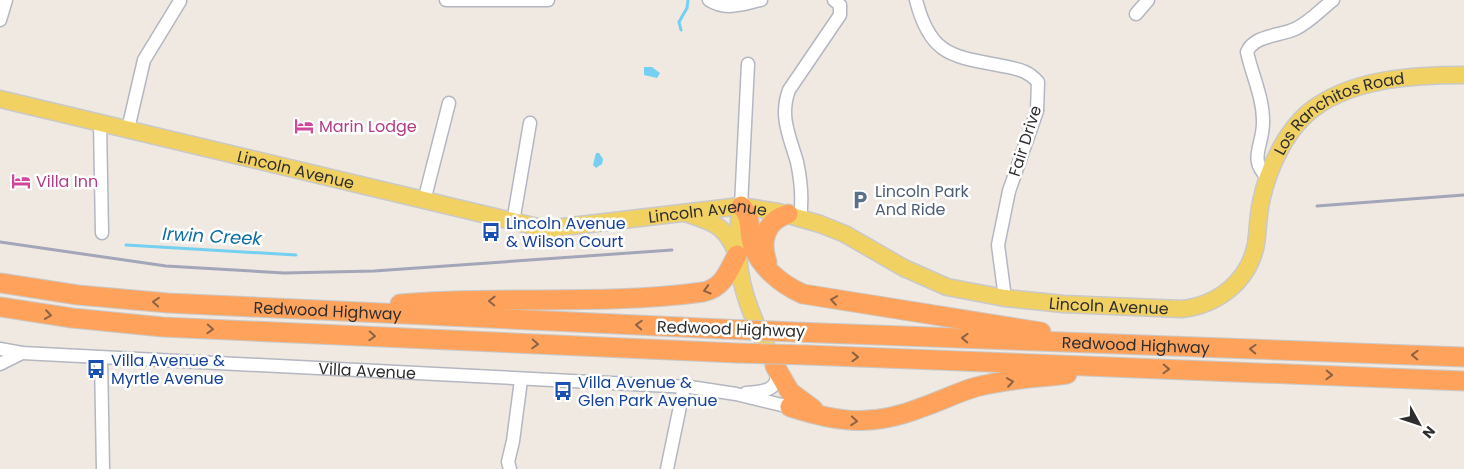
<svg xmlns="http://www.w3.org/2000/svg" width="1464" height="469" font-family="Poppins,sans-serif">
<style>
.water{fill:#75cff0}
.lines{fill:none;stroke-linecap:round;stroke-linejoin:round}
.stream{stroke:#75cff0;stroke-width:3}
.minor-casing{stroke:#b4b7c1;stroke-width:15}
.major-casing{stroke:#c9c9c9;stroke-width:19}
.highway-casing{stroke:#c9c9c9;stroke-width:21}
.minor{stroke:#fff;stroke-width:12}
.major{stroke:#f2d163;stroke-width:16}
.highway{stroke:#ffa35c;stroke-width:19}
.rail{stroke:#a3a6b8;stroke-width:3}
.highway-bridge-casing{stroke:#c9c9c9;stroke-width:21;stroke-linecap:butt}
.highway-bridge{stroke:#ffa35c;stroke-width:19}
.oneway{stroke:#8c6343}
.labels{text-anchor:middle;dominant-baseline:central;stroke-width:5;stroke-linejoin:round;paint-order:stroke}
.street-label{font-size:16px;fill:#2e2e2e;stroke:#fff}
.hotel-label{font-size:16px;fill:#b23c85;stroke:#fff;text-anchor:start}
.service-label{font-size:16px;fill:#4e5e75;stroke:#fff;text-anchor:start}
.transit-label{font-size:16px;fill:#164399;stroke:#fff;text-anchor:start}
.water-label{font-size:18px;font-style:italic;fill:#0d6fa3;stroke:#fff}
</style>
<rect width="100%" height="100%" fill="#efe9e1"/>
<g class="water">
<path d="M644,67H652L660,73L657,78L644,75Z"/>
<path d="M596,153H599L603,159L602,164L596,168L593,165Z"/>
</g>
<g class="lines">
<g class="stream">
<path d="M681,30L679,22L687,8L688,0"/>
<path d="M126,245L296,255"/>
</g>
<g class="minor-casing">
<g id="minor">
<path d="M446,0H548"/>
<path d="M709,0C726,11 742,4 761,0"/>
<path d="M916,0C931,59 955,56 1008,67C1022,70 1029,72 1038,82L1037,111L1009,191L998,245L1005,298"/>
<path d="M1136,14L1148,0"/>
<path d="M0,20L6,0"/>
<path d="M100,123L102,233"/>
<path d="M128,129L144,60L180,1"/>
<path d="M1268,178C1247,159 1264,145 1263,121C1263,97 1252,75 1247,52C1254,35 1280,36 1295,29C1310,22 1320,10 1333,0"/>
<path d="M424,201L449,103"/>
<path d="M741,206L748,64"/>
<path d="M800,217C803,198 801,181 797,162C790,137 779,117 789,90L840,15V5L834,0"/>
<path d="M513,222L530,123"/>
<path id="s1" d="M0,349L22,353L690,387L736,394L790,407"/>
<path d="M101,358L103,469"/>
<path d="M0,364L22,353"/>
<path d="M746,393C763,392 782,390 775,369"/>
<path d="M510,469L508,462L513,441L521,380"/>
<path d="M667,469L684,387"/>
</g>
</g>
<g class="major-casing">
<g id="major">
<path id="s2" d="M0,99L546,229L741,206L778,212L820,224L845,234L904,268L947,287L1005,298L1064,304L1182,309C1218,305 1249,281 1256,244C1258,230 1258,216 1261,202C1268,168 1287,126 1317,106C1358,78 1416,75 1464,75"/>
<path d="M741,206C730,272 747,305 774,364"/>
<path d="M685,213C711,222 725,224 736,252"/>
</g>
</g>
<g class="highway-casing">
<g id="highway">
<path d="M741,206C751,215 749,227 751,239C756,264 780,284 803,294L1041,332"/>
<path d="M767,262C760,241 765,221 788,214"/>
<path id="s3" d="M0,283L78,295L168,303L723,329"/>
<path d="M400,304C500,295 602,306 703,292C723,288 728,272 737,255"/>
<path d="M0,307L72,318L163,327L736,353"/>
<path id="s4" d="M795,332L1464,357"/>
<path d="M807,355L1464,381"/>
<path d="M775,366L790,392L813,409"/>
<path d="M790,407C840,423 873,427 923,407C941,401 958,392 976,387C1005,379 1037,378 1067,374"/>
</g>
</g>
<use href="#minor" class="minor"/>
<use href="#major" class="major"/>
<use href="#highway" class="highway"/>
<g class="rail">
<path d="M1317,206L1464,195"/>
<path d="M0,242L166,266L284,273L374,271L672,250"/>
</g>
<g class="highway-bridge-casing">
<g id="highway-bridge">
<path d="M723,329L795,332"/>
<path d="M736,353L807,355"/>
</g>
</g>
<use href="#highway-bridge" class="highway-bridge"/>
</g>
<defs><path id="oneway-chevron" d="M-2-3.5L2.5 0L-2 3.5" fill="none" stroke-width="1.6" stroke-linecap="round" stroke-linejoin="round" transform="scale(1.25)"/></defs>
<g class="oneway">
<use href="#oneway-chevron" transform="translate(707 290) rotate(164)"/>
<use href="#oneway-chevron" transform="translate(834 300) rotate(-172)"/>
<use href="#oneway-chevron" transform="translate(492 301) rotate(-179)"/>
<use href="#oneway-chevron" transform="translate(156 302) rotate(-175)"/>
<use href="#oneway-chevron" transform="translate(48 315) rotate(8)"/>
<use href="#oneway-chevron" transform="translate(639 325) rotate(-177)"/>
<use href="#oneway-chevron" transform="translate(210 329) rotate(3)"/>
<use href="#oneway-chevron" transform="translate(372 336) rotate(3)"/>
<use href="#oneway-chevron" transform="translate(965 338) rotate(-178)"/>
<use href="#oneway-chevron" transform="translate(535 344) rotate(3)"/>
<use href="#oneway-chevron" transform="translate(1253 349) rotate(-178)"/>
<use href="#oneway-chevron" transform="translate(1415 355) rotate(-178)"/>
<use href="#oneway-chevron" transform="translate(855 357) rotate(2)"/>
<use href="#oneway-chevron" transform="translate(1166 369) rotate(2)"/>
<use href="#oneway-chevron" transform="translate(1329 375) rotate(2)"/>
<use href="#oneway-chevron" transform="translate(1010 382) rotate(-8)"/>
<use href="#oneway-chevron" transform="translate(854 421) rotate(4)"/>
</g>
<defs>
<g id="hotel-bare" transform="scale(1.5)"><path d="M-6-4.5h1.5V1H6V5H4.5V3h-9V5H-6ZM-4 0a1.8 1.8 0 1 1 3.6 0ZM.5 0V-2.5h3Q6-2.5 6 0Z" fill="#d1479c" stroke="#fff" stroke-width="2.5" paint-order="stroke"/></g>
<g id="parking-bare" transform="scale(1.5)"><path d="M-3.5-5.5H1a3.5 3.5 0 0 1 0 7H-1V5.5H-3.5ZM-1-3.4V-.6H.8a1.4 1.4 0 0 0 0-2.8Z" fill="#5c6f8a" stroke="#fff" stroke-width="2.5" paint-order="stroke"/></g>
<g id="bus-bare" transform="scale(1.5)"><path d="M-5-6H5V4H4V6H2V4H-2V6H-4V4H-5ZM-3.5-4V0h7V-4ZM-3.5 1.2v1.5H-2V1.2ZM2 1.2v1.5H3.5V1.2Z" fill="#1a4fb4" stroke="#fff" stroke-width="2.5" paint-order="stroke"/></g>
</defs>
<g fill-rule="evenodd">
<use href="#hotel-bare" x="304" y="126"/>
<use href="#hotel-bare" x="21" y="181"/>
<use href="#parking-bare" x="860" y="200"/>
<use href="#bus-bare" x="491" y="232"/>
<use href="#bus-bare" x="96" y="369"/>
<use href="#bus-bare" x="563" y="391"/>
</g>
<g class="labels">
<g class="street-label">
<text stroke="none"><textPath href="#s2" startOffset="1494">Los Ranchitos Road</textPath></text>
<text transform="translate(1025 141) rotate(-72)">Fair Drive</text>
<text stroke="none"><textPath href="#s2" startOffset="304">Lincoln Avenue</textPath></text>
<text stroke="none"><textPath href="#s2" startOffset="724">Lincoln Avenue</textPath></text>
<text stroke="none"><textPath href="#s2" startOffset="1144">Lincoln Avenue</textPath></text>
<text stroke="none"><textPath href="#s3" startOffset="329">Redwood Highway</textPath></text>
<text transform="translate(731 329) rotate(2)">Redwood Highway</text>
<text stroke="none"><textPath href="#s4" startOffset="341">Redwood Highway</textPath></text>
<text stroke="none"><textPath href="#s1" startOffset="368">Villa Avenue</textPath></text>
</g>
<g class="hotel-label">
<text x="319" y="126">Marin Lodge</text>
<text x="36" y="181">Villa Inn</text>
</g>
<g class="service-label">
<text x="875" y="191">Lincoln Park<tspan x="875" dy="18">And Ride</tspan></text>
</g>
<g class="transit-label">
<text x="506" y="223">Lincoln Avenue<tspan x="506" dy="18">&amp; Wilson Court</tspan></text>
<text x="111" y="360">Villa Avenue &amp;<tspan x="111" dy="18">Myrtle Avenue</tspan></text>
<text x="578" y="382">Villa Avenue &amp;<tspan x="578" dy="18">Glen Park Avenue</tspan></text>
</g>
<g class="water-label">
<text transform="translate(212 236) rotate(3)">Irwin Creek</text>
</g>
</g>
<g transform="translate(1419 424) rotate(130)" stroke="#ffffff" stroke-width="4" paint-order="stroke">
<path d="M0-4L9 19L0 12L-9 19Z" fill="#2e2e2e"/>
<text y="-8" font-size="14" font-weight="bold" text-anchor="middle" fill="#2e2e2e">N</text>
</g>
</svg>
